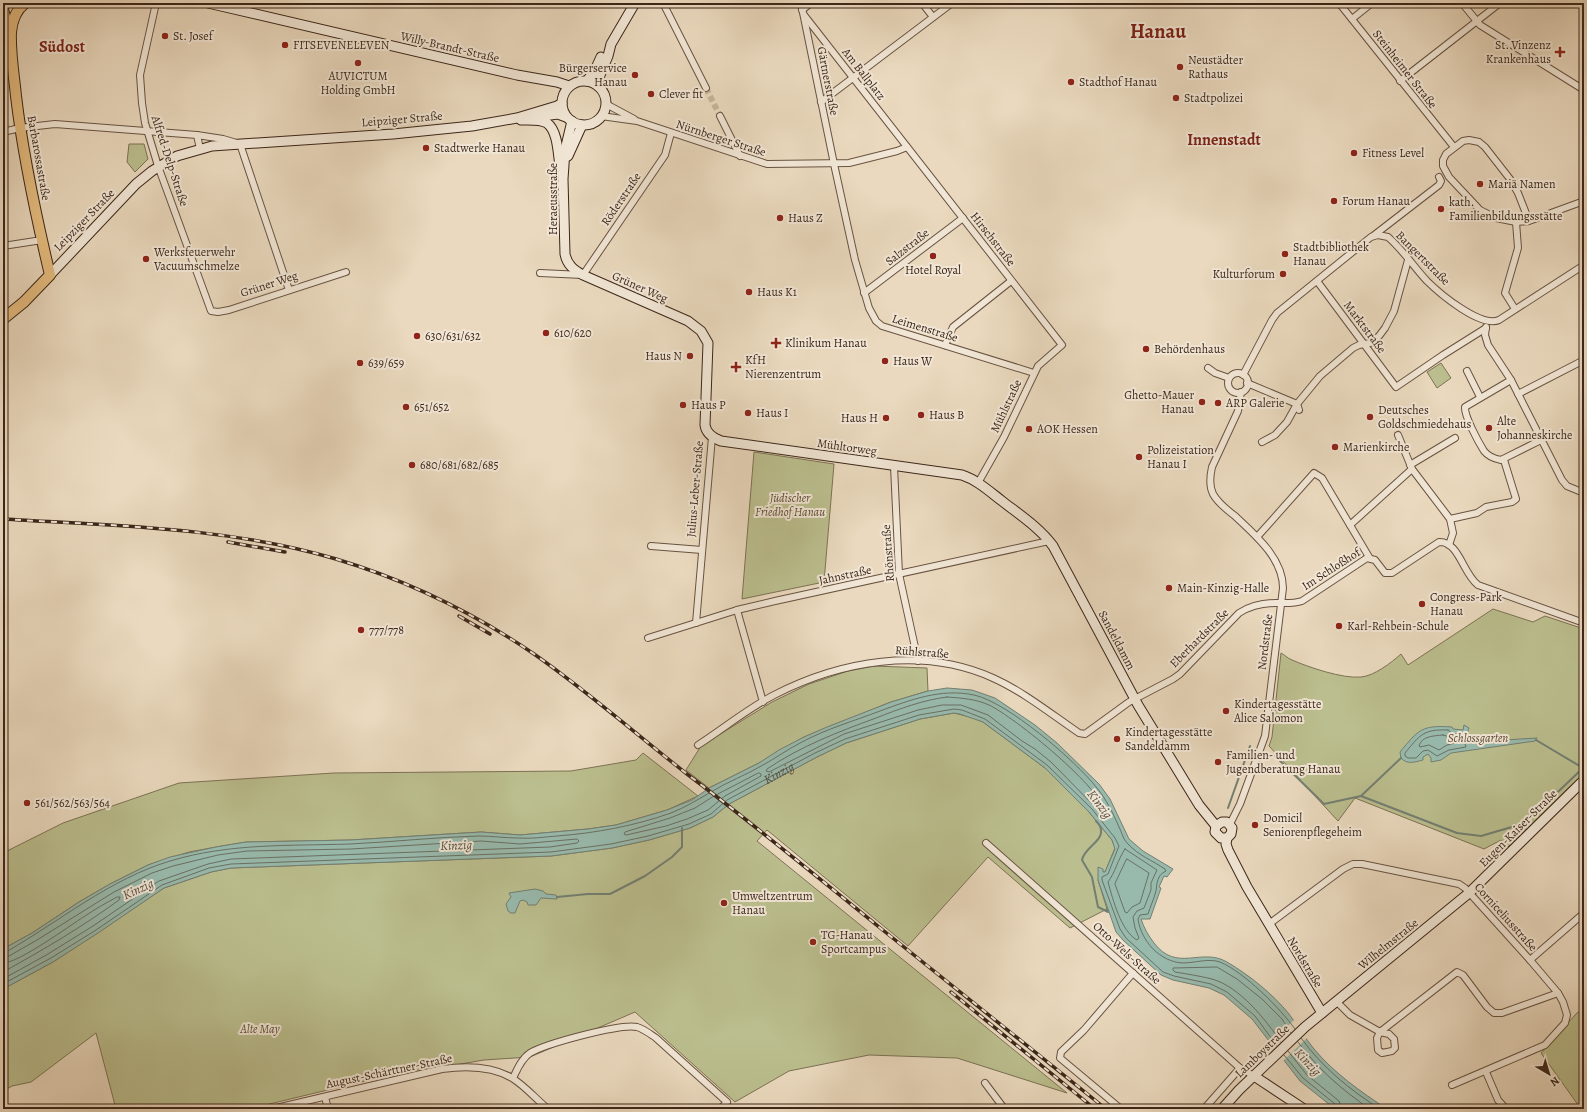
<svg xmlns="http://www.w3.org/2000/svg" width="1587" height="1112" font-family="Alegreya,serif">
<style>
.green{fill:#bbbe8e;stroke:#7c7254}
.water{fill:#98baad;stroke:#737f72}
.pier{fill:#ead9be}
.lines{fill:none;stroke-linecap:round;stroke-linejoin:round}
.shore{stroke:#6a7063;stroke-width:1}
.stream{stroke:#737f72;stroke-width:2}
.street-tunnel{stroke:#c7b59d;stroke-width:6;stroke-dasharray:6 3;stroke-linecap:butt}
.street-casing{stroke:#685342;stroke-width:8}
.secondary-casing{stroke:#3c2619;stroke-width:11}
.primary-casing{stroke:#3c2619;stroke-width:12}
.street{stroke:#f1e6d5;stroke-width:6}
.secondary{stroke:#f1e6d5;stroke-width:9}
.primary{stroke:#e5bc7f;stroke-width:10}
.rail-casing{stroke:#3c2619;stroke-width:3.5}
.rail{stroke:#f1e6d5;stroke-width:2;stroke-dasharray:6;stroke-linecap:butt}
.poi-dot{fill:#8f2418;stroke:#f1e6d5;stroke-width:1.5}
.labels{text-anchor:middle;dominant-baseline:central;stroke-width:4;stroke-linejoin:round;paint-order:stroke}
.poi-label{font-size:12px;fill:#3c2619;stroke:#f1e6d5;text-anchor:start}
.street-label{font-size:12px;fill:#3c2619;stroke:#f1e6d5}
.park-label{font-size:12px;font-style:italic;fill:#5c4c36;stroke:#f1e6d5}
.water-label{font-size:13px;font-style:italic;fill:#534b3e;stroke:#f1e6d5}
.district-label{font-size:16px;font-weight:bold;fill:#7a1f14;stroke:#f1e6d5}
.town-label{font-size:20px;font-weight:bold;fill:#7a1f14;stroke:#f1e6d5}
</style>
<rect width="100%" height="100%" fill="#ead9be"/>
<filter id="stains"><feTurbulence type="fractalNoise" baseFrequency=".005" numOctaves="4"/><feColorMatrix values="0 0 0 0 .2 0 0 0 0 .09 0 0 0 0 .02 0 0 0 .5 -.17"/></filter>
<radialGradient id="worn" r=".72"><stop offset=".6" stop-color="#630" stop-opacity="0"/><stop offset="1" stop-color="#630" stop-opacity=".3"/></radialGradient>
<g class="green">
<path d="M129,144H144L148,159L135,172L127,162Z"/>
<path d="M1441,363L1451,378L1437,388L1427,372Z"/>
<path d="M754,452L834,464L824,582L742,599Z"/>
<path d="M1493,609L1533,622L1545,616L1584,629V773L1508,847L1501,840L1484,849L1355,798L1338,821L1269,746L1272,737L1281,653C1285,655 1287,658 1292,660C1308,667 1343,679 1361,677C1374,676 1391,663 1401,654L1408,665Z"/>
<path d="M874,666L927,668L928,691L891,702L804,737L759,763L709,788L686,770L701,746L772,702L809,684L848,671Z"/>
<path d="M954,713L974,718L983,722L1045,768L1089,812L1112,840L1115,848L1105,872H1102L1098,880L1107,909L1070,928L988,857L908,946L767,830L757,841L1067,1093L957,1058L869,1055L789,1071L735,1102L635,1012L530,1057L484,1060L373,1079L249,1109H116L96,1033L31,1082L12,1086L3,1091V989L53,962L164,888L211,872L231,868L551,856L612,848L649,840L690,828L713,817L729,804L817,757L846,743L920,719Z"/>
<path d="M643,753L698,796L667,810L616,825L588,829L520,835L481,832L351,840L246,842L216,847L189,852L148,865L110,884L79,902L32,933L3,949V853L63,823L179,783L334,773L571,771L636,760Z"/>
<path d="M1584,1007V1109H1581L1541,1053L1576,1014Z"/>
</g>
<g class="water">
<path d="M947,688L972,690L995,698L1035,725L1057,743L1099,784L1110,799L1129,839L1143,851L1173,869L1167,877L1164,876L1159,887L1161,888L1150,919H1141C1144,928 1148,935 1154,943C1177,973 1201,947 1227,962C1249,975 1273,994 1289,1014C1298,1026 1305,1038 1314,1049C1334,1073 1361,1092 1387,1109H1335L1300,1081L1252,1019L1224,995L1209,988L1173,980L1161,975L1123,940L1116,932L1098,880V867L1103,869V872H1105L1115,849L1112,840L1089,812L1045,768L983,722L960,714L954,713L920,719L846,743L817,757L729,804L713,817L690,828L649,840L612,848L551,856L231,868L211,872L164,888L98,933L53,962L3,989V949L32,933L79,902L110,884L148,865L170,857L216,847L246,842L351,840L481,832L520,835L588,829L616,825L667,810L692,800L709,788L759,763L779,750L804,737L827,727L891,702L928,691Z"/>
<path d="M1464,725L1469,728C1467,733 1465,739 1471,742L1537,738L1535,741L1451,753L1441,760L1431,762V758L1428,754L1423,757V760C1415,762 1407,765 1401,758L1400,752C1419,729 1422,725 1452,727L1453,729L1463,730Z"/>
<path d="M535,889L543,891L546,894L556,895L557,899L541,898L536,905H528L527,902L523,900L520,901L515,913H511L508,911L506,904L511,897L509,893Z"/>
</g>
<path class="pier" d="M1295,1019L1308,1037L1282,1062L1269,1045Z"/>
<g class="lines">
<g class="shore">
<path d="M947,697C961,698 976,699 989,705C1013,716 1105,790 1106,815H1103L1051,762L1035,749L1022,741L988,715L961,705H942L918,710L844,734L769,772L766,771L767,769C801,746 838,732 876,718C899,709 923,700 947,697Z"/>
<path d="M1448,730L1452,733L1462,735L1466,747L1449,750L1437,756L1428,750L1423,751L1416,758H1408L1405,756V753C1420,735 1423,729 1448,730Z"/>
<path d="M1443,735L1457,739L1459,742L1447,745L1439,750L1429,745L1420,747L1419,746C1422,736 1433,736 1443,735Z"/>
<path d="M759,773L761,774V776L725,796L708,810L687,819L666,826L626,835L624,834L625,832L670,818L695,808L714,796Z"/>
<path d="M1125,849L1157,870L1151,883V890L1144,908L1137,911L1133,917L1135,928L1139,938L1137,940C1121,931 1113,900 1108,882C1115,873 1118,859 1125,849Z"/>
<path d="M1127,859L1149,873L1140,903L1132,907L1127,913L1125,912L1115,884Z"/>
<path d="M3,952H6C60,921 110,879 170,861C230,843 288,846 350,844C393,842 436,837 479,836C492,836 505,838 518,838C531,839 544,837 557,836C596,833 634,826 671,813C686,807 697,800 711,792C727,782 746,775 763,765C776,758 788,749 802,742C826,729 854,721 880,711C910,700 941,688 974,695C1007,702 1075,760 1097,788C1106,799 1113,813 1119,827C1122,833 1123,839 1128,844C1138,855 1153,861 1165,869L1166,871C1157,875 1157,883 1156,891C1154,899 1150,907 1148,914L1140,915L1138,919C1141,941 1160,962 1183,963C1194,963 1209,958 1220,962C1244,972 1280,1008 1295,1029"/>
<path d="M3,957L9,956L37,940L114,892L152,873L173,866L218,855L247,851L351,849L481,841L520,844L577,839L579,841L577,843L550,847L231,859L208,864L159,881L93,926L48,954L3,979"/>
<path d="M3,963C19,963 69,926 85,916C95,909 106,903 117,897H120L119,900C82,927 43,950 3,972"/>
<path id="s1" d="M3,984L51,958L96,930L162,885L209,868L231,864L551,852L611,844L648,836L689,824L711,814L727,800L815,753L845,739L919,715L954,709L962,710L985,719L1047,765L1092,809L1115,838L1119,846L1108,874L1102,877V880L1120,929L1126,938L1163,972L1174,976L1211,984L1227,992L1255,1016L1277,1046"/>
<path d="M1301,1038C1322,1067 1350,1090 1380,1109"/>
<path d="M1281,1042C1265,1019 1240,987 1212,979C1200,976 1187,974 1175,972L1173,970V968L1217,967L1237,979L1262,999L1282,1019L1291,1033"/>
<path d="M1298,1042C1317,1068 1343,1091 1370,1109"/>
<path d="M1288,1051L1307,1075L1339,1101L1342,1109"/>
<path d="M1284,1055L1303,1078L1335,1104L1337,1109"/>
</g>
<g class="stream">
<path d="M1536,740L1583,768"/>
<path d="M1273,754L1324,804L1361,796L1457,833L1481,836L1522,824L1541,808L1584,767"/>
<path d="M1361,796L1401,758"/>
<path d="M1228,808L1250,746"/>
<path d="M1096,821C1098,823 1101,827 1101,830C1103,841 1084,848 1082,860L1092,877L1098,907L1108,912L1107,909"/>
<path d="M557,897L588,894H610L645,876L672,857L682,847V828"/>
</g>
<path class="street-tunnel" d="M706,88L720,116"/>
<g class="street-casing">
<g id="street">
<path d="M156,3L140,75L142,103L145,123L158,166L211,311L218,312L229,310L346,272"/>
<path d="M663,3L706,88"/>
<path d="M801,3L834,164L855,260L869,308L876,321L882,326L1034,373"/>
<path d="M922,3L933,17"/>
<path d="M1339,3L1454,147"/>
<path d="M1462,3L1480,25L1584,90"/>
<path d="M802,10L811,3"/>
<path d="M804,15L1062,345L1038,366L1004,437L978,483"/>
<path d="M1352,19L1372,3"/>
<path d="M1400,81L1500,3"/>
<path d="M821,102L952,3"/>
<path d="M606,104L634,119"/>
<path d="M601,116L637,121L767,164L849,163L897,151L907,147"/>
<path d="M720,116L740,156"/>
<path d="M3,132L20,128L55,124L197,135L223,139L240,144L289,290"/>
<path d="M197,135L200,149"/>
<path d="M1529,221L1518,193L1510,179L1485,147L1479,142L1469,140L1463,141L1446,154L1443,160V166L1449,177L1480,210L1496,218L1516,222L1529,221L1584,201"/>
<path d="M1373,236L1439,185L1441,181L1439,177"/>
<path d="M3,246L42,240"/>
<path d="M540,273L583,275L665,155L671,133"/>
<path d="M1317,281L1396,387L1443,355L1486,328"/>
<path d="M864,293L963,218"/>
<path d="M1515,309L1505,293L1518,248L1516,222"/>
<path d="M1486,327L1485,335L1488,345L1511,380L1562,480L1567,486L1584,493"/>
<path d="M945,345L953,327L1011,281"/>
<path d="M1208,368L1215,373L1229,378"/>
<path d="M1467,371L1480,397"/>
<circle cx="1238" cy="383" r="10"/>
<path d="M1243,375L1272,320L1277,313L1371,237L1378,235L1388,237C1403,250 1414,267 1427,281C1440,294 1481,328 1499,320L1584,265"/>
<path d="M1511,380L1465,407C1464,416 1479,443 1484,451C1488,456 1495,459 1501,460L1541,440"/>
<path d="M1247,383L1297,404L1299,410"/>
<path d="M1518,394L1584,360"/>
<path d="M1398,435L1412,469L1450,519L1453,533L1449,545"/>
<path d="M1262,442L1275,435L1287,422L1297,404L1320,376L1353,348L1359,345L1370,343L1379,336L1385,328L1394,311L1408,260"/>
<path d="M1410,465L1455,438"/>
<path d="M894,466L899,574L918,661"/>
<path d="M1450,519L1477,513L1486,507L1512,502L1516,499L1504,460"/>
<path d="M1350,525L1412,469"/>
<path d="M1257,537L1314,473L1322,478L1369,557"/>
<path d="M651,546L702,550"/>
<path d="M737,610L763,702"/>
<path d="M696,623L712,437"/>
<path d="M648,638L737,610L775,601L1049,541"/>
<path d="M698,745C723,729 747,709 774,695C840,661 922,646 993,678C1024,692 1051,714 1079,733L1085,734L1129,702L1173,679L1180,674L1239,613C1250,606 1262,603 1276,603C1285,603 1293,604 1302,601L1367,558L1375,560L1385,573H1392L1439,542C1459,541 1463,574 1478,585L1584,623"/>
<path d="M1230,824L1240,804L1265,736L1283,588C1283,558 1255,535 1235,516C1227,510 1218,503 1213,494C1209,486 1210,476 1212,467L1238,411L1241,392"/>
<path d="M986,843L1240,1068L1254,1076"/>
<path d="M1269,924L1343,869L1353,864H1362L1459,884L1465,888L1530,960L1558,993L1563,1002L1567,1015L1565,1023L1545,1045L1452,1085"/>
<path d="M1530,960L1584,913"/>
<path d="M1336,1001L1350,1015L1380,1032L1389,1034L1394,1039L1395,1048L1392,1051L1382,1053L1378,1050L1377,1038L1380,1032L1457,972L1463,975L1487,1007L1494,1013H1502L1558,993"/>
<path d="M1486,1072L1498,1100L1506,1109"/>
<path d="M513,1078C517,1070 521,1059 530,1053C545,1044 621,1023 637,1027C644,1029 650,1034 656,1038L727,1102L720,1109"/>
<path d="M985,1083L1003,1107L1008,1109"/>
<path d="M325,1097L328,1109"/>
<path d="M272,1109L442,1069C464,1066 492,1066 512,1078C525,1086 536,1099 548,1109"/>
<path d="M1121,1109L1060,1058L1061,1052L1084,1030L1133,973"/>
<path d="M1204,1109L1240,1068"/>
</g>
</g>
<g class="secondary-casing">
<g id="secondary">
<path d="M208,3L517,75L557,82L569,86"/>
<circle cx="584" cy="103" r="22"/>
<path d="M587,81L595,70L601,57"/>
<path d="M598,86V80L608,56L611,44L635,3"/>
<path d="M535,117L558,114L566,117"/>
<path d="M521,120C529,120 540,119 547,123C558,131 558,154 560,166"/>
<path d="M572,121L565,150L563,179L565,254C567,265 574,270 583,275L688,321L701,331L708,343L705,425C706,433 713,438 721,441L962,475C977,480 989,491 1002,501C1020,515 1040,528 1053,546L1138,705L1199,805L1216,826"/>
<path d="M568,156L582,125"/>
<path d="M50,275L136,184L152,171L177,156L212,146L393,134L472,126L517,118L557,106L562,103"/>
<path d="M1227,838H1221L1215,832L1216,826L1222,822H1227L1232,828L1231,834L1227,838L1226,844L1228,850L1247,887L1322,1013"/>
<path d="M1254,1076L1304,1109"/>
<path d="M1222,1109L1239,1090L1305,1027L1469,893L1584,780"/>
</g>
</g>
<g class="primary-casing">
<g id="primary">
<path d="M3,9L9,32"/>
<path d="M3,319L24,302L50,275C36,216 23,156 16,96C14,75 10,53 11,32C12,21 16,10 25,3"/>
</g>
</g>
<use href="#street" class="street"/>
<use href="#secondary" class="secondary"/>
<use href="#primary" class="primary"/>
<g class="rail-casing">
<g id="rail">
<path d="M3,519C115,526 228,527 336,559C406,580 474,613 534,654C587,691 636,734 687,774C752,823 815,875 879,927C955,988 1031,1048 1106,1109"/>
<path d="M228,542L285,552"/>
<path d="M459,616L490,634"/>
<path d="M951,992L1095,1109"/>
</g>
</g>
<use href="#rail" class="rail"/>
</g>
<g class="poi-dot">
<circle cx="165" cy="36" r="4"/>
<circle cx="285" cy="45" r="4"/>
<path d="M1558 46h4v4h4v4h-4v4h-4v-4h-4v-4h4z"/>
<circle cx="358" cy="63" r="4"/>
<circle cx="1180" cy="67" r="4"/>
<circle cx="635" cy="75" r="4"/>
<circle cx="1071" cy="82" r="4"/>
<circle cx="651" cy="94" r="4"/>
<circle cx="1176" cy="98" r="4"/>
<circle cx="426" cy="148" r="4"/>
<circle cx="1354" cy="153" r="4"/>
<circle cx="1480" cy="184" r="4"/>
<circle cx="1334" cy="201" r="4"/>
<circle cx="1441" cy="209" r="4"/>
<circle cx="780" cy="218" r="4"/>
<circle cx="1285" cy="254" r="4"/>
<circle cx="933" cy="256" r="4"/>
<circle cx="146" cy="259" r="4"/>
<circle cx="1283" cy="274" r="4"/>
<circle cx="749" cy="292" r="4"/>
<circle cx="546" cy="333" r="4"/>
<circle cx="417" cy="336" r="4"/>
<path d="M774 337h4v4h4v4h-4v4h-4v-4h-4v-4h4z"/>
<circle cx="1146" cy="349" r="4"/>
<circle cx="690" cy="356" r="4"/>
<circle cx="885" cy="361" r="4"/>
<circle cx="360" cy="363" r="4"/>
<path d="M734 361h4v4h4v4h-4v4h-4v-4h-4v-4h4z"/>
<circle cx="1202" cy="402" r="4"/>
<circle cx="1218" cy="403" r="4"/>
<circle cx="683" cy="405" r="4"/>
<circle cx="406" cy="407" r="4"/>
<circle cx="748" cy="413" r="4"/>
<circle cx="921" cy="415" r="4"/>
<circle cx="1370" cy="417" r="4"/>
<circle cx="886" cy="418" r="4"/>
<circle cx="1489" cy="428" r="4"/>
<circle cx="1029" cy="429" r="4"/>
<circle cx="1335" cy="447" r="4"/>
<circle cx="1139" cy="457" r="4"/>
<circle cx="412" cy="465" r="4"/>
<circle cx="1169" cy="588" r="4"/>
<circle cx="1422" cy="604" r="4"/>
<circle cx="1339" cy="626" r="4"/>
<circle cx="361" cy="630" r="4"/>
<circle cx="1226" cy="711" r="4"/>
<circle cx="1117" cy="739" r="4"/>
<circle cx="1218" cy="762" r="4"/>
<circle cx="27" cy="803" r="4"/>
<circle cx="1255" cy="825" r="4"/>
<circle cx="724" cy="903" r="4"/>
<circle cx="813" cy="942" r="4"/>
</g>
<g class="labels">
<g class="poi-label">
<text x="173" y="36">St. Josef</text>
<text x="293" y="45">FITSEVENELEVEN</text>
<text x="1551" y="45" text-anchor="end">St. Vinzenz<tspan x="1551" dy="14">Krankenhaus</tspan></text>
<text x="1188" y="60">Neustädter<tspan x="1188" dy="14">Rathaus</tspan></text>
<text x="627" y="68" text-anchor="end">Bürgerservice<tspan x="627" dy="14">Hanau</tspan></text>
<text x="358" y="76" text-anchor="middle">AUVICTUM<tspan x="358" dy="14">Holding GmbH</tspan></text>
<text x="1079" y="82">Stadthof Hanau</text>
<text x="659" y="94">Clever fit</text>
<text x="1184" y="98">Stadtpolizei</text>
<text x="434" y="148">Stadtwerke Hanau</text>
<text x="1362" y="153">Fitness Level</text>
<text x="1488" y="184">Mariä Namen</text>
<text x="1342" y="201">Forum Hanau</text>
<text x="1449" y="202">kath.<tspan x="1449" dy="14">Familienbildungsstätte</tspan></text>
<text x="788" y="218">Haus Z</text>
<text x="1293" y="247">Stadtbibliothek<tspan x="1293" dy="14">Hanau</tspan></text>
<text x="154" y="252">Werksfeuerwehr<tspan x="154" dy="14">Vacuumschmelze</tspan></text>
<text x="933" y="270" text-anchor="middle">Hotel Royal</text>
<text x="1275" y="274" text-anchor="end">Kulturforum</text>
<text x="757" y="292">Haus K1</text>
<text x="554" y="333">610/620</text>
<text x="425" y="336">630/631/632</text>
<text x="785" y="343">Klinikum Hanau</text>
<text x="1154" y="349">Behördenhaus</text>
<text x="682" y="356" text-anchor="end">Haus N</text>
<text x="745" y="360">KfH<tspan x="745" dy="14">Nierenzentrum</tspan></text>
<text x="893" y="361">Haus W</text>
<text x="368" y="363">639/659</text>
<text x="1194" y="395" text-anchor="end">Ghetto-Mauer<tspan x="1194" dy="14">Hanau</tspan></text>
<text x="1226" y="403">ARP Galerie</text>
<text x="691" y="405">Haus P</text>
<text x="414" y="407">651/652</text>
<text x="1378" y="410">Deutsches<tspan x="1378" dy="14">Goldschmiedehaus</tspan></text>
<text x="756" y="413">Haus I</text>
<text x="929" y="415">Haus B</text>
<text x="878" y="418" text-anchor="end">Haus H</text>
<text x="1497" y="421">Alte<tspan x="1497" dy="14">Johanneskirche</tspan></text>
<text x="1037" y="429">AOK Hessen</text>
<text x="1343" y="447">Marienkirche</text>
<text x="1147" y="450">Polizeistation<tspan x="1147" dy="14">Hanau I</tspan></text>
<text x="420" y="465">680/681/682/685</text>
<text x="1177" y="588">Main-Kinzig-Halle</text>
<text x="1430" y="597">Congress-Park<tspan x="1430" dy="14">Hanau</tspan></text>
<text x="1347" y="626">Karl-Rehbein-Schule</text>
<text x="369" y="630">777/778</text>
<text x="1234" y="704">Kindertagesstätte<tspan x="1234" dy="14">Alice Salomon</tspan></text>
<text x="1125" y="732">Kindertagesstätte<tspan x="1125" dy="14">Sandeldamm</tspan></text>
<text x="1226" y="755">Familien- und<tspan x="1226" dy="14">Jugendberatung Hanau</tspan></text>
<text x="35" y="803">561/562/563/564</text>
<text x="1263" y="818">Domicil<tspan x="1263" dy="14">Seniorenpflegeheim</tspan></text>
<text x="732" y="896">Umweltzentrum<tspan x="732" dy="14">Hanau</tspan></text>
<text x="821" y="935">TG-Hanau<tspan x="821" dy="14">Sportcampus</tspan></text>
</g>
<g class="street-label">
<text transform="translate(450 47) rotate(13)">Willy-Brandt-Straße</text>
<text transform="translate(1405 69) rotate(52)">Steinheimer Straße</text>
<text transform="translate(864 74) rotate(52)">Am Ballplatz</text>
<text transform="translate(828 81) rotate(79)">Gärtnerstraße</text>
<text transform="translate(402 119) rotate(-5)">Leipziger Straße</text>
<text transform="translate(721 138) rotate(18)">Nürnberger Straße</text>
<text transform="translate(39 158) rotate(80)">Barbarossastraße</text>
<text transform="translate(170 161) rotate(72)">Alfred-Delp-Straße</text>
<text transform="translate(553 199) rotate(-90)">Heraeusstraße</text>
<text transform="translate(621 199) rotate(-56)">Röderstraße</text>
<text transform="translate(84 220) rotate(-46)">Leipziger Straße</text>
<text transform="translate(993 239) rotate(52)">Hirschstraße</text>
<text transform="translate(907 247) rotate(-38)">Salzstraße</text>
<text transform="translate(1423 258) rotate(45)">Bangertstraße</text>
<text transform="translate(269 284) rotate(-18)">Grüner Weg</text>
<text transform="translate(640 287) rotate(24)">Grüner Weg</text>
<text transform="translate(1365 327) rotate(53)">Marktstraße</text>
<text transform="translate(925 328) rotate(17)">Leimenstraße</text>
<text transform="translate(1006 406) rotate(-65)">Mühlstraße</text>
<text transform="translate(847 447) rotate(8)">Mühltorweg</text>
<text transform="translate(695 489) rotate(-85)">Julius-Leber-Straße</text>
<text transform="translate(888 553) rotate(-94)">Rhönstraße</text>
<text transform="translate(1331 569) rotate(-33)">Im Schloßhof</text>
<text transform="translate(845 575) rotate(-12)">Jahnstraße</text>
<text transform="translate(1199 638) rotate(-45)">Eberhardstraße</text>
<text transform="translate(1117 640) rotate(62)">Sandeldamm</text>
<text transform="translate(1265 642) rotate(-83)">Nordstraße</text>
<text transform="translate(922 652) rotate(4)">Rühlstraße</text>
<text transform="translate(1518 828) rotate(-45)">Eugen-Kaiser-Straße</text>
<text transform="translate(1506 917) rotate(48)">Corniceliusstraße</text>
<text transform="translate(1388 944) rotate(-39)">Wilhelmstraße</text>
<text transform="translate(1127 953) rotate(42)">Otto-Wels-Straße</text>
<text transform="translate(1305 962) rotate(59)">Nordstraße</text>
<text transform="translate(1262 1051) rotate(-44)">Lamboystraße</text>
<text transform="translate(389 1071) rotate(-12)">August-Schärttner-Straße</text>
</g>
<g class="park-label">
<text x="790" y="498">Jüdischer<tspan x="790" dy="14">Friedhof Hanau</tspan></text>
<text x="1478" y="738">Schlossgarten</text>
<text x="260" y="1029">Alte May</text>
</g>
<g class="water-label">
<text stroke="none"><textPath href="#s1" startOffset="825">Kinzig</textPath></text>
<text transform="translate(1100 804) rotate(53)">Kinzig</text>
<text transform="translate(456 845) rotate(-2)">Kinzig</text>
<text transform="translate(138 889) rotate(-25)">Kinzig</text>
<text transform="translate(1308 1062) rotate(47)">Kinzig</text>
</g>
<g class="district-label">
<text x="62" y="47">Südost</text>
<text x="1224" y="140">Innenstadt</text>
</g>
<g class="town-label">
<text x="1158" y="31">Hanau</text>
</g>
</g>
<rect width="1587" height="1112" fill="none" stroke="#ead9be" stroke-width="16"/>
<rect x="4" y="4" width="1579" height="1104" fill="none" stroke="#3c2619" stroke-width="2"/>
<rect x="8" y="8" width="1571" height="1096" fill="none" stroke="#3c2619"/>
<g transform="translate(1549 1074) rotate(142)" stroke="#f1e6d5" stroke-width="3" paint-order="stroke">
<path d="M0-3L7 15L0 10L-7 15Z" fill="#3c2619"/>
<text y="-6" font-size="11" font-weight="bold" text-anchor="middle" fill="#3c2619">N</text>
</g>
<rect width="100%" height="100%" filter="url(#stains)"/>
<rect width="100%" height="100%" fill="url(#worn)"/>
</svg>
